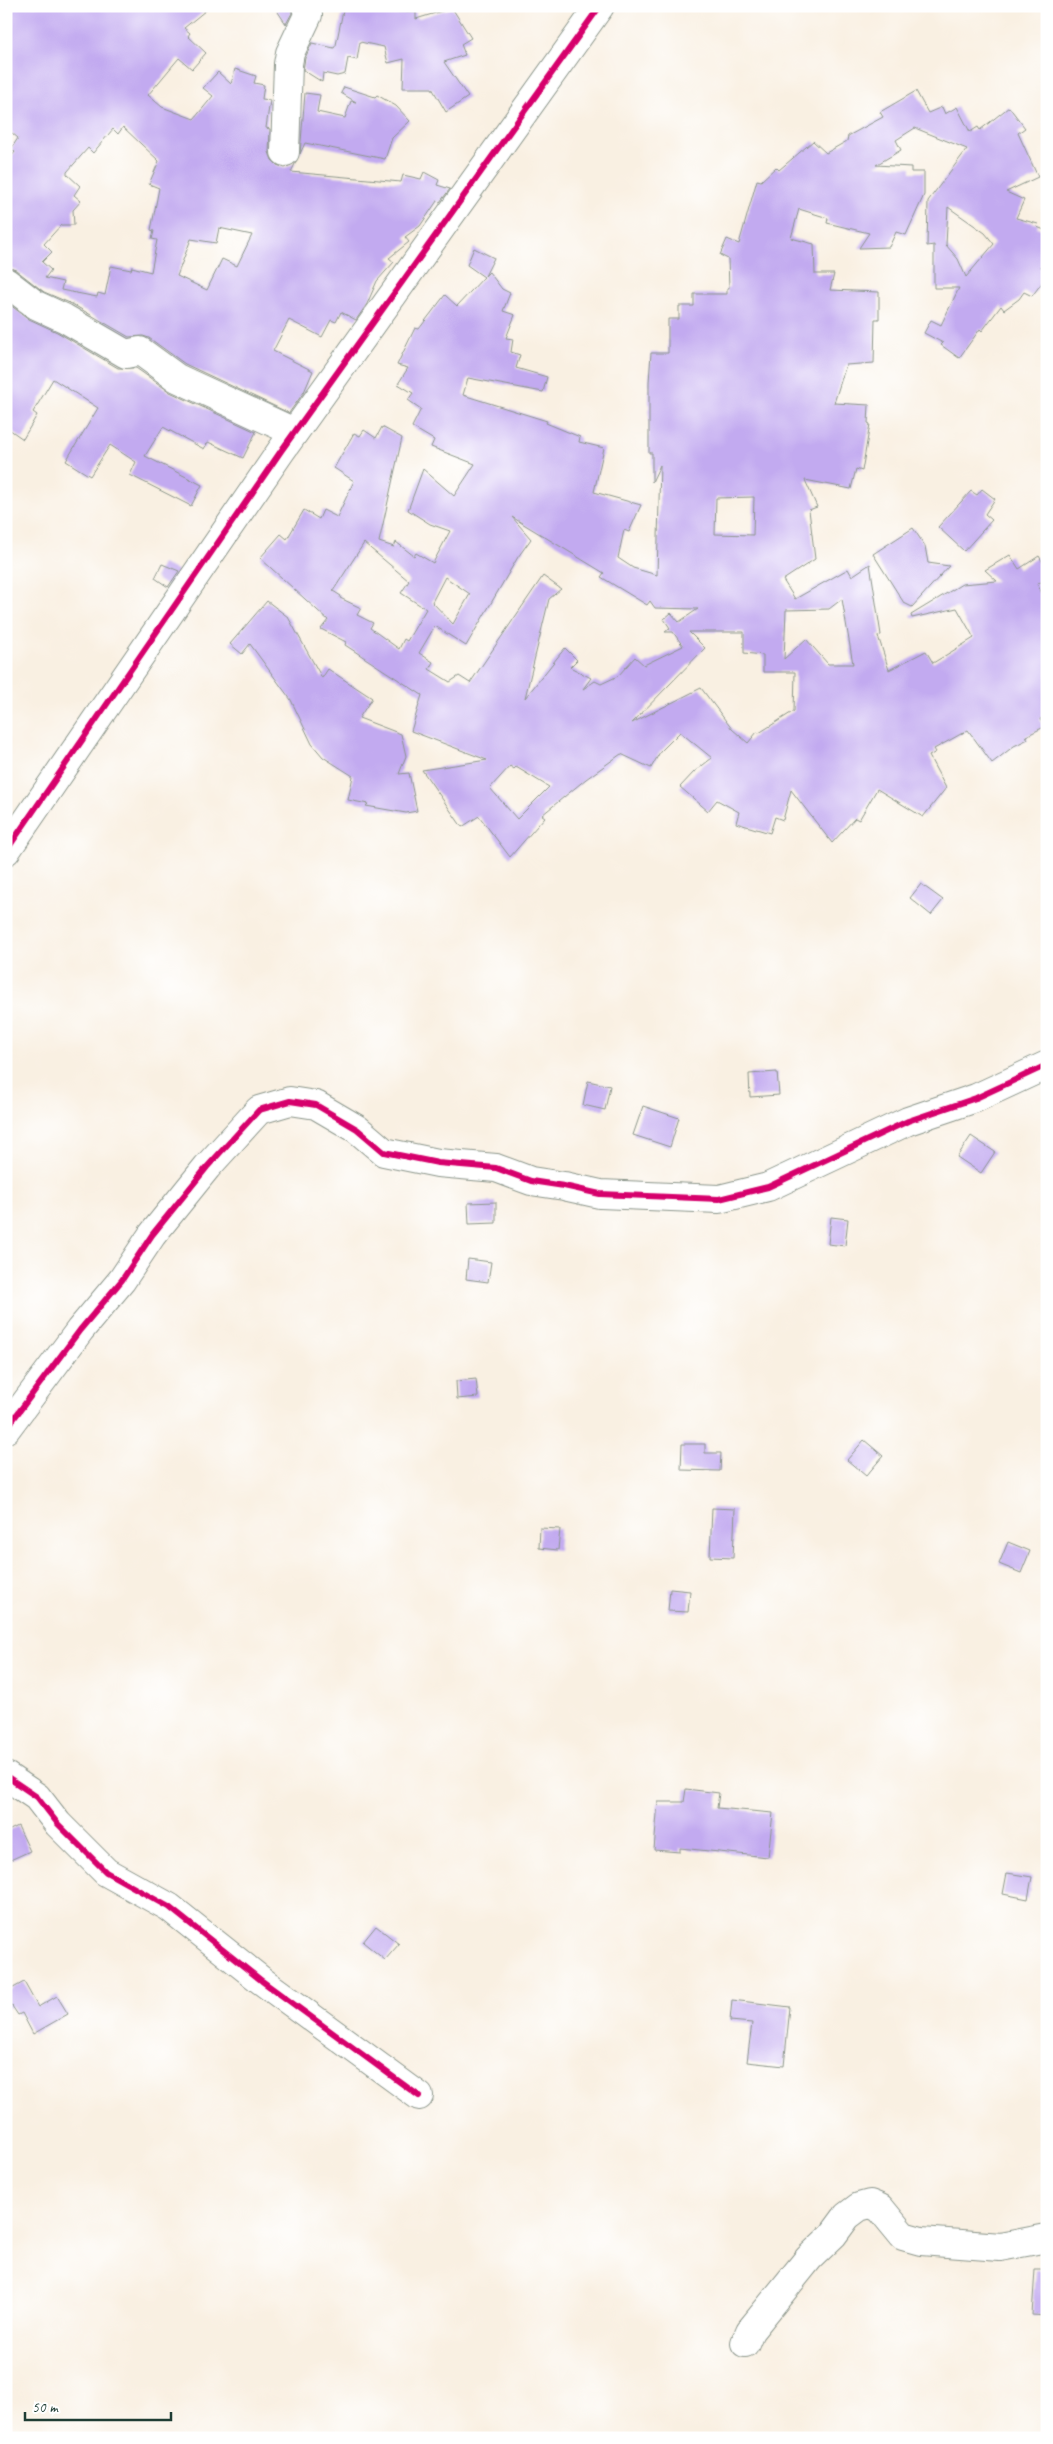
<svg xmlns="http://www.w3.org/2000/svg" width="1053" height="2444" font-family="Caveat,sans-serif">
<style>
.building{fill:#c2aaf0;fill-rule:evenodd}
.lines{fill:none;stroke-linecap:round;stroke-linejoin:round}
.minor-casing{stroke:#8c968b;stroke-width:30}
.minor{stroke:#fff;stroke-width:28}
.cycleway-casing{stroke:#fff;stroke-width:9}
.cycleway{stroke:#d6006c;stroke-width:6}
</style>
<rect width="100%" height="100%" fill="#fff"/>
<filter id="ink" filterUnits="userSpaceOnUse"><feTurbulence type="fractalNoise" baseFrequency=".02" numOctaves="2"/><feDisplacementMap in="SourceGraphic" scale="10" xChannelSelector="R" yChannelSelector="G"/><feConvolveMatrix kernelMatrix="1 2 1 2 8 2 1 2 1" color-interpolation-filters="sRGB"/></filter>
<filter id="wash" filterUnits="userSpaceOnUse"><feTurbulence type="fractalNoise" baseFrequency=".0096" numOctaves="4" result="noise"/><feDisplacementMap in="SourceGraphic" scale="20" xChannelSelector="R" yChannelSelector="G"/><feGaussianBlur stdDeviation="1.12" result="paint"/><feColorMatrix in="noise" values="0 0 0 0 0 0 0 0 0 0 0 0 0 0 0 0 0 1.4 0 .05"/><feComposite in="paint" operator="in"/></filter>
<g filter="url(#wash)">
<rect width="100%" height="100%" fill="#f9f0e2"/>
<g id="blocks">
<g class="building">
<path d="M6,6H211L184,28L190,33L188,36L206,53L192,69L179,58L148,95L162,107L194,119L213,96L203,88L218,72L231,84L235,69L256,76L254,83L264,85L262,99L270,100L266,128L270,129L269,152L272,160L277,165L285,168L296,162L291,172L401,182L403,175L421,179L424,172L439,180L437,185L450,189L440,202L437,201L420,226L405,237L409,242L389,258L394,262L377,281L367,304L356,320L341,312L336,322L331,320L322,337L289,320L273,351L313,371L304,392L289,413L185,364L149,338L143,336L129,337L72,304L44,292L16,270L6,267V210L12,203L6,199V163L15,152L11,149L18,138L6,128ZM123,127L159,161L149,184L159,188L151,230L154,231L152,239L157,240L151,272L132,267L131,270L111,266L105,295L98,293L97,297L61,290L63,282L45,278L51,270L42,262L52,252L44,244L61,225H74L73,210L81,201L74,195L80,186L67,174V172L88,148L93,153L113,129L118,134ZM219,228L252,235L237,266L222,259L207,290L177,276L191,239L216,243Z"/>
<path d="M274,6H291L292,13L286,24Z"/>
<path d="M344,6H363L362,11L416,12V19L452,8L471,38L461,44L465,55L444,62L468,97L446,112L432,88H403L404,59L388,63L384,47L360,42L357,60L348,58L345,74L337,76L323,73L322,82L303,70L305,58L312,43L334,48L336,45Z"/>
<path d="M344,87L375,97L377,95L396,106L410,121L392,138L385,159L305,143L300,154L305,93L320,95L317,112L345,118L351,101L356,102L341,93Z"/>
<path d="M916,91L928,113L942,107L945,114L957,107L970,132L978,127L980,130L1009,107L1025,128L1018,133L1038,177L1006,192L1024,200L1016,218L1038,224L1037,227L1047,231L1041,267L1047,271V276L1032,296L1024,292L1019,299L1004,310L1001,306L982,331L980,329L959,358L941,345L943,343L924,333L931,320L941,325L959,288H934V245L927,246L928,201L967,149L915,128L896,140L901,150L876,165L911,167V172H924V195L906,235L896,232L889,247L859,248L869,233L827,223L828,218L799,209L791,238L814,244L815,274H834L830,290L879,292V319H875L874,363L846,365L834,403L869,405L868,423L870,424L862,471L856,469L851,489L805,480L817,507L809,510L815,559L783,580L795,599L848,569L852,576L870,564L881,635L878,636L889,670L926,651L933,663L974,638L957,608L912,618L911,615L962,584L997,581L985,570L1010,555L1019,569L1039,556L1047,569V579L1037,584L1047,602V716L1040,719L1044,727L1026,736L1028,739L1014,746L992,763L968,730L934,749L936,752L929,756L946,788L923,817L877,789L859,820L855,818L832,843L791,790L783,820L775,817L770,833L736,823L739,812L717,800L708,811L680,787L694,772L712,758L680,732L660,752L651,768L621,754L586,779L542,815L545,817L510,857L479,816L462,827L422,770L487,760L411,731L422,695L345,645L346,642L321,629L328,620L260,558L281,534L287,539L304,510L319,519L323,510L337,517L354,481L334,468L354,433L360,436L364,430L376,438L382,427L402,438L379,542L394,547L396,542L414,556L416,553L433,563L450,531L430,524L408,510L423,469L454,496L475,464L431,447L434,440L412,427L421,409L408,400L413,393L398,384L408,368L397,365L415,328L419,329L445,295L457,306L484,277L467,265L474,248L494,258L485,276L489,272L502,289L510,293L503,311L515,315L506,338L513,339L511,352L520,355L516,368L547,377L543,392L468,378L463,395L547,421L546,423L580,437L579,442L604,448L594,492L641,505L629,532L624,530L618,558L633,568L657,575L660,465L652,482V453H649V382L651,353H668V319H679V306H694V294H727V288H729L728,259L720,255L727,239L739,244L757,180L761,181L776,167L779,170L813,141L826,153L847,141L848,136L883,117L880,112ZM948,207L985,233L994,244L966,277L958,259L946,245ZM754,497L753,535L715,534L716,498ZM512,517L604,573L601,577L647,605L650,601L655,608L698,609L679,622L671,613L664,619L670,628L665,632H673L683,646L644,665L635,657L618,676L601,684L595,681L583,689L591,678L570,667L577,660L565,648L525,698L549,599L561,589L543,576L470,683L459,676L450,682L429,669L433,662L419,653L435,626L466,646L518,557L531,539ZM364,543L409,581L401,593L426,609L407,641L404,639L399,649L370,628L373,623L357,615L361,608L340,598L341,596L333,591ZM445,577L470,594L453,624L432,602ZM842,599L853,664H828L806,639L784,659L786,610L829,609ZM689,632H744V653L763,655V672H795L794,711L759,733L757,732L748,743L732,729L701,688L632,723L705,648ZM510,766L514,769L516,767L549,787L517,819L490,788Z"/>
<path d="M6,302L29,319L57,332L118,368H136L170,392L256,432L243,458L208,442L204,449L163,427L145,456L202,485L191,506L130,475L136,462L110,445L90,476L66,461L98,408L53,379L33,412L37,415L23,439L6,427Z"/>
<path d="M982,489L995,499L985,514L992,520L964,551L938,527L971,491L977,495Z"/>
<path d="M913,528L925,546L928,563L949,566L912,607L904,603L873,554Z"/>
<path d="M162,564L179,571L168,587L155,578Z"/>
<path d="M267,601L288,617L322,678L328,669L372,698L359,718L401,734L406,756L399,774L409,773L417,811L406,813L366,806L368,804L348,800L353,776L323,757L312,744L291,700L250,644L242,654L230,644Z"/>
<path d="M921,884L943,900L931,915L910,898Z"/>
<path d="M777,1072L779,1095L750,1097L749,1074Z"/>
<path d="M588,1081L610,1086L605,1110L583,1105Z"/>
<path d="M643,1106L679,1118L670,1147L633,1135Z"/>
<path d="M971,1136L995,1152L981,1173L957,1157Z"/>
<path d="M496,1202V1223L469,1224L468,1203Z"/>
<path d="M831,1217L848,1219L845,1246L828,1244Z"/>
<path d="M468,1259L491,1262L488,1282L466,1279Z"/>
<path d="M476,1379L478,1397L457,1399L456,1381Z"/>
<path d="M864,1440L883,1456L866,1476L847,1460Z"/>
<path d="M682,1444H705V1453H721L720,1471L681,1470Z"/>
<path d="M712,1508L735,1509L733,1558L710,1557Z"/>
<path d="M540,1528L560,1529L558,1550L539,1548Z"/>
<path d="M1008,1542L1030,1551L1021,1573L999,1564Z"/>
<path d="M670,1589L690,1591L688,1612L668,1611Z"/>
<path d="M686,1789L719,1793L717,1808L773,1813L768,1857L680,1848V1852L654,1850L658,1802H684Z"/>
<path d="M18,1826L30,1851L6,1862V1832Z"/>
<path d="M1007,1873L1032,1877L1028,1899L1003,1894Z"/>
<path d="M376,1926L399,1944L385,1960L363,1942Z"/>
<path d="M24,1982L38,2007L57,1996L68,2014L33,2034L22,2013L18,2015L12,2006L6,2009V1992Z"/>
<path d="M732,2000L790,2007L784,2066L747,2062L752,2023L730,2021Z"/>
<path d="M1035,2270H1047V2316L1032,2315Z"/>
</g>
</g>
</g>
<g filter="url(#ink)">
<use href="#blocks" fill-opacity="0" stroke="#8c968b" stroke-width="1"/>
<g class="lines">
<g class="minor-casing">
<g id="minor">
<path d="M285,152L288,64L290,53L308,15L306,6"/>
<path d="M6,282L36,305L64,318L126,354L140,351L177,378L294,432"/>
<path d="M6,851L281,451L600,6"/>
<path d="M6,1429L80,1330L122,1280L152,1235L207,1167L259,1110L290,1101L316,1105L357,1129L384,1152L438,1163L496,1168L531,1181L564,1186L600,1194L719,1199L768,1187L908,1121L976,1098L1047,1065"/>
<path d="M6,1776L37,1797L58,1824L106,1872L169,1907L262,1981L419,2096"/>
<path d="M745,2343L750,2331L809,2258L833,2235L847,2216L859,2207L870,2204L880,2208L903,2236L921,2241L1000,2247L1047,2238"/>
</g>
</g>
<use href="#minor" class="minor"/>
<g class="cycleway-casing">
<g id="cycleway">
<path d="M6,851L281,451L600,6"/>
<path d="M6,1429L80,1330L122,1280L152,1235L207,1167L259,1110L290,1101L316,1105L357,1129L384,1152L438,1163L496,1168L531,1181L564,1186L600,1194L719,1199L768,1187L908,1121L976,1098L1047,1065"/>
<path d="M6,1776L37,1797L58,1824L106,1872L169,1907L262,1981L419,2096"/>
</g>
</g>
<use href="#cycleway" class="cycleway"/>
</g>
</g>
<rect width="1053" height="2444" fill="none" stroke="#fff" stroke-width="25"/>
<path d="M25 2412v8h146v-8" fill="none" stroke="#1f3d34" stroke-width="2.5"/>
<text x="32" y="2412" font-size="15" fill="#1f3d34" stroke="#ffffff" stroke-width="4" paint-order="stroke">50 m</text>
</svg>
